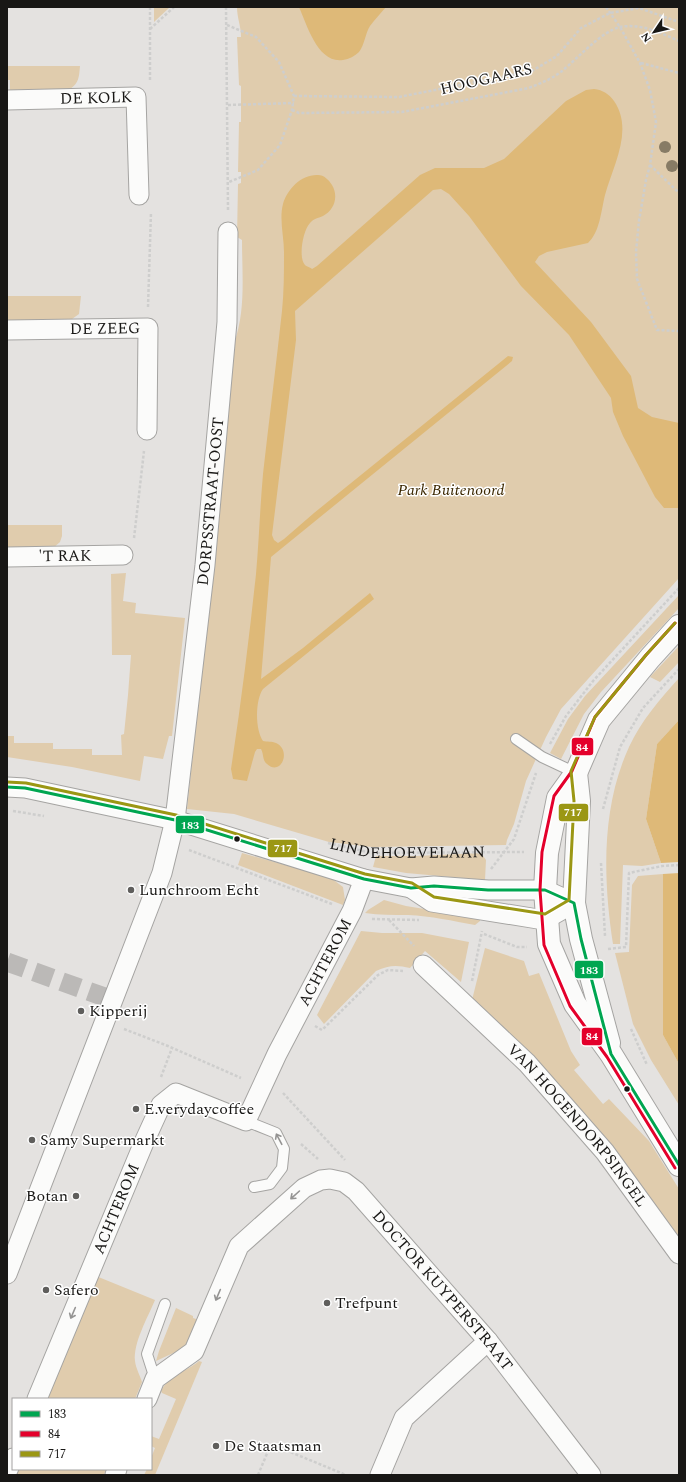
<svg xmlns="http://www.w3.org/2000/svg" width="686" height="1482" font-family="Spectral,serif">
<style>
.green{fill:#e0ccad}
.water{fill:#deb978}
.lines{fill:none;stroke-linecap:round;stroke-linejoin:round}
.street-tunnel{stroke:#bbb9b7;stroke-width:19;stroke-dasharray:19 10;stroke-linecap:butt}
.lane-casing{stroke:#a5a4a2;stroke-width:12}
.street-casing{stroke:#a5a4a2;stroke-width:21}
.secondary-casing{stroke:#a5a4a2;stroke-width:24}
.path{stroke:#cececd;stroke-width:2.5;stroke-dasharray:3 2;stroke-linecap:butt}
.lane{stroke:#fbfbfa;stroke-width:10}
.street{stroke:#fbfbfa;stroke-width:19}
.secondary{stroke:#fbfbfa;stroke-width:22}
.bus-1-casing{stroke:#fff;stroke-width:6}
.bus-2-casing{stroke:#fff;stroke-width:6}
.bus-3-casing{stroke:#fff;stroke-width:6}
.bus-1{stroke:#00a651;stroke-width:3}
.bus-2{stroke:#e4002b;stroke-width:3}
.bus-3{stroke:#9b9714;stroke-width:3}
.tree{fill:#877b65}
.oneway{stroke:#959493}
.bus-dot{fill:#181715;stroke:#fff;stroke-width:1.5}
.poi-dot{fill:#5f5e5c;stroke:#fff;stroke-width:1.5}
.labels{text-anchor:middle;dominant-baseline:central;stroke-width:3;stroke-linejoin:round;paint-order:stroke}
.street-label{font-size:16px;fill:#181715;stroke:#fff}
.park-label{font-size:16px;font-style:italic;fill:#3b2700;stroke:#fff}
.poi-label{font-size:16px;fill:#181715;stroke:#fff;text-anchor:start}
.line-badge{stroke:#fff;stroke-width:1.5}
.badge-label{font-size:11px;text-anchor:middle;font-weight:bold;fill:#fff}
</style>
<rect width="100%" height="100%" fill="#e4e2e0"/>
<g class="green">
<path d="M154,7H170L154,22Z"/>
<path d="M237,7H679V578L561,709L546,737L526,781L514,824L507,840L506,845L372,847L329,842L234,814L187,809L222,482L234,343C246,311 242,274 242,240L237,237L238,184L241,183V172H238L239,122H241V86L239,85L237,37H241C241,26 237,18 237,7Z"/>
<path d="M7,66H80C79,77 79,83 70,89L10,93V80H7Z"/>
<path d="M7,296H81L79,314L72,319L65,321L7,322Z"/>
<path d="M7,525H62V536L60,542L53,548L7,550Z"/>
<path d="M126,573L123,601L136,603L135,613L185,618L172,736H169L163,759L144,756L140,781L72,767L7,757V736H14V743H53V749H92V755H122L121,735L124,734L128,695L131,655H112L111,574Z"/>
<path d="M679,595V608L601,692L584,714L561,759L550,753L568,719L585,696Z"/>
<path d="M679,646V662L660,682L650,677Z"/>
<path d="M679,678V720L657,744L646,819L661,863L642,866L623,865L620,944H613C603,879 601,808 629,747C641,721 660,699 679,678Z"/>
<path d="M242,853L331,878L343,887L345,900L343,905L238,865Z"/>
<path d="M481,853L486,860L485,880L406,873L373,867L376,856H416Z"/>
<path d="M663,874V1035L679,1064V1105L651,1060L633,1024L615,953L629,952L632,885L638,876Z"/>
<path d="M384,900L406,906L480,918V921L475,925C453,921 431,916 408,915C393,915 379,915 365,913L368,910Z"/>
<path d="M361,931L382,933H422L469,942L461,982L425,951L410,968C397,965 389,965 376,971L324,1024L317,1015Z"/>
<path d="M485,948L524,961L529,976L539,973L571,1051L580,1065L574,1070L603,1104L609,1099L649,1141L679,1189V1239L472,1000Z"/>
<path d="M96,1276L155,1300C148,1317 133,1343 135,1361C136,1369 140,1375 142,1382L135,1399H45Z"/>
<path d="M176,1308L193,1316V1318L199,1320L188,1345L182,1349L156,1361L159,1351Z"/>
<path d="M199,1361L202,1362L155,1475H144L147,1469H151V1458L155,1448L151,1446V1436L159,1439L176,1399L162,1393L161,1391C169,1375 186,1372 199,1361Z"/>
<path d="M16,1469H106L104,1475H14Z"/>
</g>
<g class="water">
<path d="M299,7H386C381,13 375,19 370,26C365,34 365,44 359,52C355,56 349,59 343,60C318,64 307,25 299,7Z"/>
<path d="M594,89C603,90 609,94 614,101C634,130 613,166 605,195C601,211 600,232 588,243L547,252L539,256L535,262L591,322L631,376L638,408L652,417L679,423V508H664L655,497L623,436L613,412L611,398L569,335L521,286L469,216L449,194L441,189L433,190L295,311L296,340L272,535L274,540L278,543L284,539L314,513L508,356L513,357L512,361L271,557L261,679L303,648L370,593L374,599L263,689C255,700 255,730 263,741C267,742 272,741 276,743C292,750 281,777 267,764C262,760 264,754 261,749H257L255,752L247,781L233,779L231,769C241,704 249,639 256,574C259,541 260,507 263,474C269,420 276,366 282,311C284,292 284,271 284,252C284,237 279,219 283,204C287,189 302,174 318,175C324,175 329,180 332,185C339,197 334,210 323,216C318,218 313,219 310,223C303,230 298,258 305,265C306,266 311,268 312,269L317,266L420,175L435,168H484L504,159L566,101L586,90Z"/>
<path d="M679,720V862L661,863L646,819L657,744Z"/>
<path d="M679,873V1064L663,1035V874Z"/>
</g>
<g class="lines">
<path class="street-tunnel" d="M7,962L113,1000"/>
<g class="lane-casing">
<g id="lane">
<path d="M516,739L542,757L576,773"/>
<path d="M246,1121L276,1133L284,1149L282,1168L270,1184L254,1187"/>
<path d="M155,1379L147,1354L165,1304"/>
</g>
</g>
<g class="street-casing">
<g id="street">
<path id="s2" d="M7,100L136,97L139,195"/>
<path id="s3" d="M7,330L148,328L147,430"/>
<path id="s4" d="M7,557L123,555"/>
<path d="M7,787L25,788L175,820L364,879L411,888L434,886L488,890H545L574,903"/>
<path d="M411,888L432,902L538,919H546L574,903"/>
<path id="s5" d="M423,965L527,1063L605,1152L679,1254"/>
<path id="s6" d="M7,1274L162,873L175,820L205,565L227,322L228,232"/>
<path id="s7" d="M37,1399L145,1140L161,1105L176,1093L246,1121L277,1054L352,911L364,879"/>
<path id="s8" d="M147,1399L155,1379L194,1351L239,1246L304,1188L321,1180L330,1179L344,1182L356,1191L488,1341L591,1475"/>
<path d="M7,1472L13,1458"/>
<path d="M115,1475L117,1469"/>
<path d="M380,1475L404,1418L488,1341"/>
</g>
</g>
<g class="secondary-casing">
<g id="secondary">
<path d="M679,626L650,658L599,720L576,773L558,798L547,853L545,890L549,944L575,1004L611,1054L679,1165"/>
<path d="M576,773L579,801L574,903L581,939L609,1043"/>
</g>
</g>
<g class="path">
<path d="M150,7V81"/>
<path d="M226,7L228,210"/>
<path d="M606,7L620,27L640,63L650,90L656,122L650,165L646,180L639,221L636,252L637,279L657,330L679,331"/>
<path d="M227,25L256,37L279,62L294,96L292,110L280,145L258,170L229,182"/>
<path d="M150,29L174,7"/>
<path d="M641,63L679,73"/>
<path d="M294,96L399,97L532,71L557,56L581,28L610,13L639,8L679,22"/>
<path d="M228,105L294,103"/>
<path d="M292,110L299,113L402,112L529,88C541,83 552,79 562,71C577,59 602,31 620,27C641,23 661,33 679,41"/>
<path d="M650,165L679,193"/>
<path d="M148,307L151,212"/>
<path d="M134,538L144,451"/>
<path d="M550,744L566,716L593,681L679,588"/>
<path d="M603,809L620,747L643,708L679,669"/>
<path d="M13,811L44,816"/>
<path id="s1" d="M328,843L372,853L524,852"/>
<path d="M189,850L332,904"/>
<path d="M601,863L605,936"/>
<path d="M491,869L514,839L536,773"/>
<path d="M372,919L419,920"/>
<path d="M389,920L414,946"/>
<path d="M484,934L517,947H527"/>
<path d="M608,949L626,947L629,873L662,866L679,865"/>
<path d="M472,981L482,931"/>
<path d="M315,1026L322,1030L378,975L388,970L403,971"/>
<path d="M124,1029L168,1046L241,1078"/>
<path d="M631,1029L647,1065"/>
<path d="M161,1077L172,1048"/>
<path d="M283,1093L345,1160"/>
<path d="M301,1144L318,1159"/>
<path d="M258,1475L271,1444L346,1475"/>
</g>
<use href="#lane" class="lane"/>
<use href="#street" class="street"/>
<use href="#secondary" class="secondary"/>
<g class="bus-1-casing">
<path id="bus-1" d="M7,787L25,788L175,820L364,879L411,888L434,886L488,890H545L574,903L581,939L611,1054L679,1165"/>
</g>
<g class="bus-2-casing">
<path id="bus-2" d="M675,1168L607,1057L570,1006L544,945L540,890L542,852L554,796L572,771L595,717L646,655L675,623"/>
</g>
<g class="bus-3-casing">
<path id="bus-3" d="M7,782L26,783L176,815L365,874L412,883L434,897L545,914L569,900L574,801L571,771L595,717L646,655L675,623"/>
</g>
<use href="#bus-1" class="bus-1"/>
<use href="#bus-2" class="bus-2"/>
<use href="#bus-3" class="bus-3"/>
</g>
<g class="tree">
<circle cx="665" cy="147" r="6"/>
<circle cx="672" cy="166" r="6"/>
</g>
<defs><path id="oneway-shaft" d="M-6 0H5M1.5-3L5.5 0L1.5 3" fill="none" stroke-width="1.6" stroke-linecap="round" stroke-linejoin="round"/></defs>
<g class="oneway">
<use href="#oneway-shaft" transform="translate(279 1139) rotate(-118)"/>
<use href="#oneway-shaft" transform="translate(295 1195) rotate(138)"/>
<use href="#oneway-shaft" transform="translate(218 1295) rotate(113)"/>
<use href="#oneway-shaft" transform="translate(73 1313) rotate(113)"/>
</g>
<g class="bus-dot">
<circle cx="237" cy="839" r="3.5"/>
<circle cx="627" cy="1089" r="3.5"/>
</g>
<g class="poi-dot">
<circle cx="131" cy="890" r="4"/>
<circle cx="81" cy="1011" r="4"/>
<circle cx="136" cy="1109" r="4"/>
<circle cx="32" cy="1140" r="4"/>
<circle cx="76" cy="1196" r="4"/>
<circle cx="46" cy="1290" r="4"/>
<circle cx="327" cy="1303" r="4"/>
<circle cx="216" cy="1446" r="4"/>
</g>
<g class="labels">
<g class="street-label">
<text transform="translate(486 79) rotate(-13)">HOOGAARS</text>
<text stroke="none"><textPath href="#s2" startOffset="89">DE KOLK</textPath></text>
<text stroke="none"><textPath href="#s3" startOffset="98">DE ZEEG</textPath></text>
<text stroke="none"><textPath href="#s6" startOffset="805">DORPSSTRAAT-OOST</textPath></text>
<text stroke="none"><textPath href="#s4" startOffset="58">'T RAK</textPath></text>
<text stroke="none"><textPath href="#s1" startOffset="80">LINDEHOEVELAAN</textPath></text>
<text stroke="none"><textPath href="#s7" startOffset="591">ACHTEROM</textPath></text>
<text stroke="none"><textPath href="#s5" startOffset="223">VAN HOGENDORPSINGEL</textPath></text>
<text stroke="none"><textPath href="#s7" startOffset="206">ACHTEROM</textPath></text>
<text stroke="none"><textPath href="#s8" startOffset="460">DOCTOR KUYPERSTRAAT</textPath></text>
</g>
<g class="park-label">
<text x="451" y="490">Park Buitenoord</text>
</g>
<g class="poi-label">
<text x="139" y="890">Lunchroom Echt</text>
<text x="89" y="1011">Kipperij</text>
<text x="144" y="1109">E.verydaycoffee</text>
<text x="40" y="1140">Samy Supermarkt</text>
<text x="68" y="1196" text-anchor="end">Botan</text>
<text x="54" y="1290">Safero</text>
<text x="335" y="1303">Trefpunt</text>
<text x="224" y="1446">De Staatsman</text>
</g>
</g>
<g class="line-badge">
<rect x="571" y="737" width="23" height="19" rx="4" fill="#e4002b"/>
<rect x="558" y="803" width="31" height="19" rx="4" fill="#9b9714"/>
<rect x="175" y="815" width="30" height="19" rx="4" fill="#00a651"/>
<rect x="267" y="839" width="31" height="19" rx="4" fill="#9b9714"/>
<rect x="574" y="960" width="30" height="19" rx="4" fill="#00a651"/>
<rect x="581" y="1027" width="22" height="19" rx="4" fill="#e4002b"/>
</g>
<g class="badge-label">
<text x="582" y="751">84</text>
<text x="573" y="816">717</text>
<text x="190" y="829">183</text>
<text x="283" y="852">717</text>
<text x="589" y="974">183</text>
<text x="592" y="1040">84</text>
</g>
<rect width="686" height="1482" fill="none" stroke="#181715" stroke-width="16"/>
<rect x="12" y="1398" width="140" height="72" fill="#ffffff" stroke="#a3a2a1"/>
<rect x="20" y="1411" width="20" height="6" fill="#00a651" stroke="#a3a2a1"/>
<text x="48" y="1418" font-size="12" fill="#181715">183</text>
<rect x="20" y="1431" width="20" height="6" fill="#e4002b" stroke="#a3a2a1"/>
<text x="48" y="1438" font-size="12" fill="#181715">84</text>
<rect x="20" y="1451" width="20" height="6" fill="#9b9714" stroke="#a3a2a1"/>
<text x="48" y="1458" font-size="12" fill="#181715">717</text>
<g transform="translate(654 32) rotate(235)" stroke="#ffffff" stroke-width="3" paint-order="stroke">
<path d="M0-3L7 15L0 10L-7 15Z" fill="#181715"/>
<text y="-6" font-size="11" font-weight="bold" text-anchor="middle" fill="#181715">N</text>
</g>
</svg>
